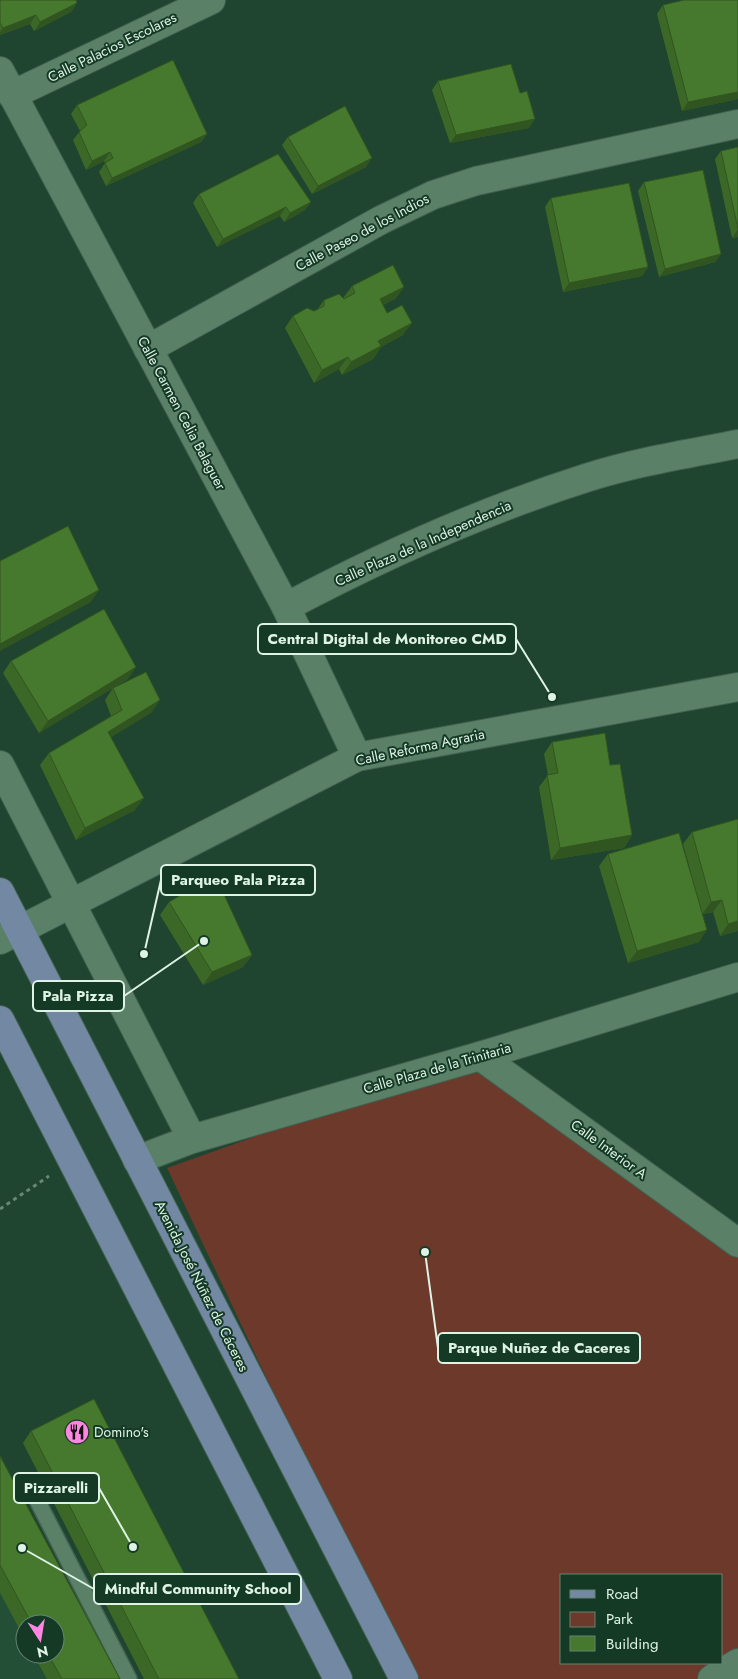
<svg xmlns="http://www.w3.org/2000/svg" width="738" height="1679" font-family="Jost,sans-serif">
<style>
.built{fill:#234f37;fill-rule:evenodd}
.green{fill:#6c392a;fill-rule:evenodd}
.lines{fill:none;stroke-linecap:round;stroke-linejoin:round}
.lane-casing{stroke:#406251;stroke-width:18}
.street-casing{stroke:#406251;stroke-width:30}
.secondary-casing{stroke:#406251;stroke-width:30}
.primary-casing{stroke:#406251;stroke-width:30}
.path{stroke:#688774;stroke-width:3;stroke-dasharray:4 4;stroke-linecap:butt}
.lane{stroke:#5a8068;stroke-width:15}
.street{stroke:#5a8068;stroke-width:28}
.secondary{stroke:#5a8068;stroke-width:28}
.primary{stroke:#7388a3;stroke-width:28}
.wall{fill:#3c6827}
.shaded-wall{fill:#315520}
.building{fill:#46792d;stroke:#315520}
.labels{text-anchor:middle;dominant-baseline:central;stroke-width:4;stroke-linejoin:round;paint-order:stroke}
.street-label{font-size:14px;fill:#def3e5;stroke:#143925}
.poi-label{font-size:14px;fill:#def3e5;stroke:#143925;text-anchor:start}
.leader{fill:none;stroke:#def3e5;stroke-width:2}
.callout-dot{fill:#def3e5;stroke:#143925;stroke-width:2}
.callout{fill:#143925;stroke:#def3e5;stroke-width:2}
.callout-label{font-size:15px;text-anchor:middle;font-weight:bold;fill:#def3e5}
</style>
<rect width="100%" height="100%" fill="#1f442f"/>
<path class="built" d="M0,1472L120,1679H0ZM25,1624H55V1654H25Z"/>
<path class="green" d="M480,1056L738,1247V1662L713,1679H409L167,1168ZM562,1575H722V1663H562Z"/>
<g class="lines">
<g class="lane-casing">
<path id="lane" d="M37,1500L129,1679"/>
</g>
<g class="street-casing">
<g id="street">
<path d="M0,71L286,607L357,757"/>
<path d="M12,95L211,0"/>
<path d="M148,349L381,220L433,195L476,181L738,124"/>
<path d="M286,607C382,556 482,511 586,478C636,462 687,454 738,444"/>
<path d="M0,765L192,1139"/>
<path d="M0,940L357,757L738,687"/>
<path d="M480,1056L738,1243"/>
<path d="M137,1160L192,1139L480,1056L738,977"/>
</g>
</g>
<g class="secondary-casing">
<path id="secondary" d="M712,1679L738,1663"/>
</g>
<g class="primary-casing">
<g id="primary">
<path d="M0,892L404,1679"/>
<path d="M0,1020L338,1679"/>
</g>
</g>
<path class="path" d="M0,1209L49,1176"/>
<use href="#lane" class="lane"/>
<use href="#street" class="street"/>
<use href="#secondary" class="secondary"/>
<use href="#primary" class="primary"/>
</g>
<g class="wall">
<path d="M0,0L77,3L71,12L34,31L30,24L0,35Z"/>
<path d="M738,0V99L682,111L657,14L663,5Z"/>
<path d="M438,81L520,93L529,128L450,143L432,90Z"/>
<path d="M77,105L207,134L201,142L106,186L99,172L105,163L104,161L86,170L73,140L80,131L71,114Z"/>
<path d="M288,137L366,167L312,194L282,145Z"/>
<path d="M738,147V237L732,238L715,159L721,151Z"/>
<path d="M644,182L721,254L715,262L659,277L638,191Z"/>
<path d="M199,194L311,202L305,210L284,222L280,216L217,247L193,203Z"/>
<path d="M551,198L648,267L642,276L563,292L545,207Z"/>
<path d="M352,286L404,287L395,299L383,305L387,313L403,335L381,347L373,359L342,375L339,369L314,383L285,328L293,316L314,311L317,310L324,300L343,298Z"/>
<path d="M11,661L128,679L116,686L152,712L111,737L135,810L76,840L40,765L49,753L111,716L105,700L113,688L39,733L3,673Z"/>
<path d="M552,742L610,765L632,835L624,848L551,860L539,787L548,775L544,754Z"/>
<path d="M692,832L738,931L720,936L713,912L703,914L699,942L628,963L599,866L608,854L691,873L683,844Z"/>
<path d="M169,902L252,955L243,967L203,985L160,915Z"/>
<path d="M31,1431L239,1679H144L23,1443Z"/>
<path d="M0,1456L120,1679H47L33,1654H55V1624H25V1639L0,1593Z"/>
</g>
<g class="shaded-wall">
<path d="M77,3L71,12L34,31L40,22Z"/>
<path d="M36,15L30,24L0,35V32L3,28Z"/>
<path d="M738,92V99L682,111L688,102Z"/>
<path d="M535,119L529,128L450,143L456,135Z"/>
<path d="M207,134L201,142L106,186L112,178Z"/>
<path d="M110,152L104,161L86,170L92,161Z"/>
<path d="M372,158L366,167L312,194L318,186Z"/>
<path d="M311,202L305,210L284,222L290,213Z"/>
<path d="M286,207L280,216L217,247L223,239Z"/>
<path d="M738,229V237L732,238Z"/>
<path d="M721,254L715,262L659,277L665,269Z"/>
<path d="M648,267L642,276L563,292L569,283Z"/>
<path d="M404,287L395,299L372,311L380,299Z"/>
<path d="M412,323L403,335L381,347L373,359L342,375L351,362L378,341Z"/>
<path d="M348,357L339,369L314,383L322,370Z"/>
<path d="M99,590L91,602L0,651V644Z"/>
<path d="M136,667L128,679L39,733L48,721Z"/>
<path d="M160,700L152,712L100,744L108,732Z"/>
<path d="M144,798L135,810L76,840L85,828Z"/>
<path d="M632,835L624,848L551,860L560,848Z"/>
<path d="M722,900L713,912L702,914L711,902Z"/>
<path d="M738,921V931L720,936L728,924Z"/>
<path d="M707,930L699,942L628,963L637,951Z"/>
<path d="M252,955L243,967L203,985L212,972Z"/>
</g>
<g class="building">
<path d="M0,0H76L77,3L40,22L36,15L3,28L0,23Z"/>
<path d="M684,0H738V92L688,102L663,5Z"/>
<path d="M173,60L207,134L112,178L105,163L113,158L110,152L92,161L79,132L87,125L77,105Z"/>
<path d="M511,64L520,93L527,91L535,119L456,135L438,81Z"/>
<path d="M345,106L372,158L318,186L288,137Z"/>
<path d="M738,147V229L721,151Z"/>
<path d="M278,154L311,202L290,213L286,207L223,239L199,194Z"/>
<path d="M703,170L721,254L665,269L644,182Z"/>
<path d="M629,183L648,267L569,283L551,198Z"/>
<path d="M393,265L404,287L380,299L387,313L402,305L412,323L378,341L381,346L351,362L348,357L322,370L293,316L307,308L314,311L324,306V300L339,294L344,299L355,293L352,286Z"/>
<path d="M68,526L99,590L0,644V561Z"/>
<path d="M104,609L136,667L48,721L11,661Z"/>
<path d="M146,672L160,700L108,732L144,798L85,828L49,753L122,710L113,688Z"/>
<path d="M605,733L610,765L620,764L632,835L560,848L547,775L558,773L552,742Z"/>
<path d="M738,819V921L728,924L722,900L711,902L692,832Z"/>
<path d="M679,833L707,930L637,951L608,854Z"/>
<path d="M215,875L252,955L212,972L169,902Z"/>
<path d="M94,1399L239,1679H159L31,1431Z"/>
<path d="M0,1456L120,1679H62L48,1654H55V1624H32L0,1565Z"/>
</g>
<defs>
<g id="restaurant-disc" transform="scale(1.25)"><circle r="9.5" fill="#fd86e1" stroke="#143925"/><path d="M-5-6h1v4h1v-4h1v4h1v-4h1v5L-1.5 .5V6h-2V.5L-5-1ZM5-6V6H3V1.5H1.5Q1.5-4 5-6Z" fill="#111"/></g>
</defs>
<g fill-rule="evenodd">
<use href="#restaurant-disc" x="77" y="1432"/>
</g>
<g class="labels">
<g class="street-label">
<text transform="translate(112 47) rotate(-26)">Calle Palacios Escolares</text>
<text transform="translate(362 232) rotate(-28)">Calle Paseo de los Indios</text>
<text transform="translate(182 413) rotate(62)">Calle Carmen Celia Balaguer</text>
<text transform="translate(423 543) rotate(-24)">Calle Plaza de la Independencia</text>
<text transform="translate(420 747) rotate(-12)">Calle Reforma Agraria</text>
<text transform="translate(437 1068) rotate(-16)">Calle Plaza de la Trinitaria</text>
<text transform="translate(609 1149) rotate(36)">Calle Interior A</text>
<text transform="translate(202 1286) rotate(63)">Avenida José Núñez de Cáceres</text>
</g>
<g class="poi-label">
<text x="94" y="1432">Domino's</text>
</g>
</g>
<path class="leader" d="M552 697L516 639M144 954L161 880M204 941L124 996M425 1252L438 1348M133 1547L99 1488M22 1548L94 1589"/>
<g class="callout-dot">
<circle cx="552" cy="697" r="5"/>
<circle cx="144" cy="954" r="5"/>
<circle cx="204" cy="941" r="5"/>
<circle cx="425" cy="1252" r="5"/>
<circle cx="133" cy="1547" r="5"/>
<circle cx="22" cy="1548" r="5"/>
</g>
<g class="callout">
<rect x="258" y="624" width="258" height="30" rx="5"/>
<rect x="161" y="865" width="154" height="30" rx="5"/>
<rect x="33" y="981" width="91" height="30" rx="5"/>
<rect x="438" y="1333" width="202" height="30" rx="5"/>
<rect x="14" y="1473" width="85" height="30" rx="5"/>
<rect x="94" y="1574" width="207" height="30" rx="5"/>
</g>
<g class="callout-label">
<text x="387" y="644">Central Digital de Monitoreo CMD</text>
<text x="238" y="885">Parqueo Pala Pizza</text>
<text x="78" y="1001">Pala Pizza</text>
<text x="539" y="1353">Parque Nuñez de Caceres</text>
<text x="56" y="1493">Pizzarelli</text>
<text x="198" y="1594">Mindful Community School</text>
</g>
<rect x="560" y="1574" width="162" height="90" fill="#143925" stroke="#658372"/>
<rect x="570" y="1590" width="25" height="8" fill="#7388a3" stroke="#658372"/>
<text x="606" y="1599" font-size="15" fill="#def3e5">Road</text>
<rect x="570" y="1612" width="25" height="15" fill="#6c392a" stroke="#658372"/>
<text x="606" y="1624" font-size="15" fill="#def3e5">Park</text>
<rect x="570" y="1636" width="25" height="15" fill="#46792d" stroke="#658372"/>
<text x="606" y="1649" font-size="15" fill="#def3e5">Building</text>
<g transform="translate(40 1639) rotate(168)"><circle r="24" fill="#143925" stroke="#658372"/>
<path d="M0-4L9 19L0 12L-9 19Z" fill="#fd86e1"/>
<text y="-8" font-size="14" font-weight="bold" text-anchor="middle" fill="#def3e5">N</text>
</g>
</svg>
